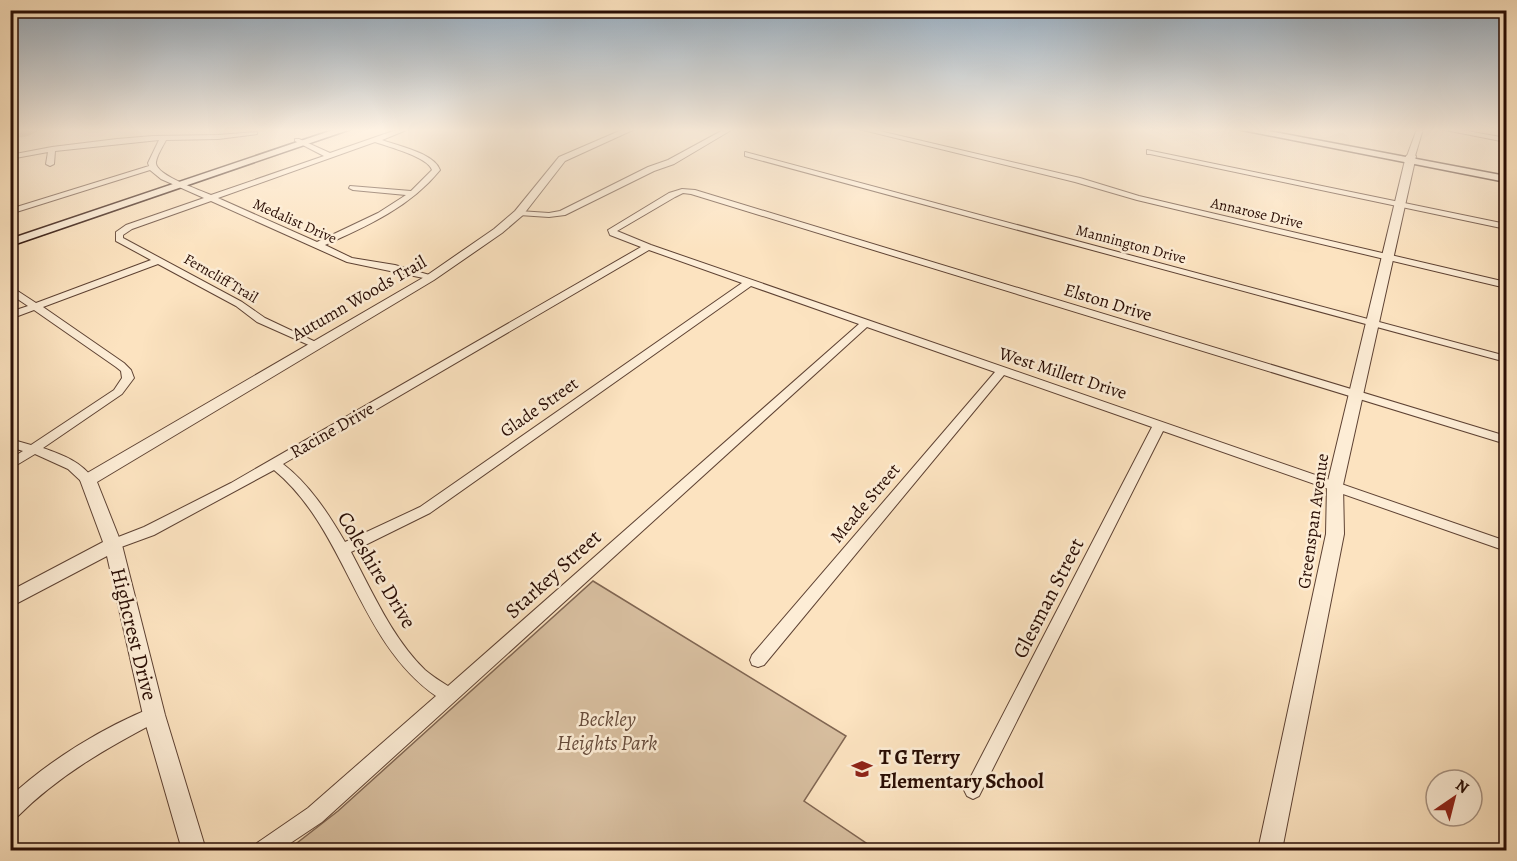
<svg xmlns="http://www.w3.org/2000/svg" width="1517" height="861" font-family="Alegreya,serif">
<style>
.green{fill:#d8bfa0;stroke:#806652;stroke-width:1.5}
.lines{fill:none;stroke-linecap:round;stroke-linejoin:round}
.river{fill:#b49a80;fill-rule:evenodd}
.minor-casing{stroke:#5e4233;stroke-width:2}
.tertiary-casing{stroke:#5e4233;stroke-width:2}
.secondary-casing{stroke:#290d04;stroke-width:3}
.minor{fill:#fdedd6;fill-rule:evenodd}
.tertiary{fill:#fdedd6;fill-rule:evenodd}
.secondary{fill:#fdedd6;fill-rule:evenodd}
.labels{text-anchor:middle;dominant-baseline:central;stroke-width:5;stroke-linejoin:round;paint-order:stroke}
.far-street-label{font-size:15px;fill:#290d04;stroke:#fdedd6}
.street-label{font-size:18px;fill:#290d04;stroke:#fdedd6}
.near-street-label{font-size:21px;fill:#290d04;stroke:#fdedd6}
.near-park-label{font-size:21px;font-style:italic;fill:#664b3b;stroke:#fdedd6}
.near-poi-label{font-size:21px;font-weight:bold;fill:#290d04;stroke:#fdedd6;text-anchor:start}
</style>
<rect width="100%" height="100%" fill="#fce3c0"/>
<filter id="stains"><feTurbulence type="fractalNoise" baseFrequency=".00333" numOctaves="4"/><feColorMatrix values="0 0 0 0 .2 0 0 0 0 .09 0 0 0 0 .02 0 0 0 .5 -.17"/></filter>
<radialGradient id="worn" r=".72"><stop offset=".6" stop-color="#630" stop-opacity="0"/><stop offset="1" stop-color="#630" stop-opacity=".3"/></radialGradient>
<path class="green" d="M593,581L846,736L804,801L866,843L860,850H288L338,811Z"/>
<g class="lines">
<path class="river" d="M27,129H42L28,136L10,139V133Z"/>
<g class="minor-casing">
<g id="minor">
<path d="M399,129H409L382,140C398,146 434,153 440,170C410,207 367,226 325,245L352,258L395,265L433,276V280L347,262L211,201L132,229L123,235V238L242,302L265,318L320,344L319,346H311L257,322L236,306L158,264L43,307L124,363L131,370L134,378L122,394L43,448C63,455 82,462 94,480L93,483H83L68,469L35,454L10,469V459L23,451L10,447V439L31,445L114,390L122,378L121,371L116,367L34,310L10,319V312L28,306L10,294V286L36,303L151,260L116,241V232L126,225L204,198L161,179L150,170L10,214V209L149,166L148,163L159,140L55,151L54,164L50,166L46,164L48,152L10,159V155L52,147L117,139L153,136L218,135L257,132V134L218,139L166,140C163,146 157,155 156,162C154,175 200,190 211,195L324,156L295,141V139H299L330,153ZM375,142C389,147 428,157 432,170L411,191L350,186L349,188L353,190L406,195L378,213L317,242L218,198Z"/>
<path d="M725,129H733L674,164L654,171L565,215L549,217L519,215L515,213L519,211L549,213L560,211L648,167L668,160Z"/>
<path d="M859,129H871L1080,178L1139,196L1506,282V288L1137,200L1075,182Z"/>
<path d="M1417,129H1423L1415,156L1411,158L1407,156Z"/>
<path d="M1440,129H1456L1506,138V142Z"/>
<path d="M1147,150L1506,224V229L1150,154H1147Z"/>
<path d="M745,152L1506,356V362L745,156Z"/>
<path d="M682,189L695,190L1506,436V444L691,194L683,193L675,197L617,231L651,245L1506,541V551L1163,431L979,796L973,799L967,796L964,790L967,784L1152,427L1004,375L764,665L758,667L752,665L750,660L752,655L995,372L867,327L322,822L280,850H255L257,843L308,808L436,696C357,641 347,530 274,470L154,535L113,550L108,549L106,545L108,541L144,527L231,483L641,247L610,235L608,230L669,193ZM649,250L742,283L420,507L345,542C328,513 310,485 283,464ZM751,286L859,324L448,686C440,681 432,676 425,670C392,638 372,591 351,552L430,513Z"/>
<path d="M154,707L160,710L162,715L160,720C108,747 59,775 17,817L10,819V797C48,761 105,726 154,707Z"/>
</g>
</g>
<g class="tertiary-casing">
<g id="tertiary">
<path d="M624,129H635L565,161L523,215L502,233L434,280L97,482L122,545L165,715L206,850H182L143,715L107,556L10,607V591L103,542L80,480L82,476L426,276L494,229L515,211L559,157Z"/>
<path d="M1411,153L1416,156L1343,485L1344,534L1282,850H1258L1326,534L1327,485L1406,156Z"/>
</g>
</g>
<g class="secondary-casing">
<g id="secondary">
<path d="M336,129H351L10,246V239Z"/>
<path d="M1237,129H1258L1506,176V182Z"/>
</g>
</g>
<use href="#minor" class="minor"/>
<use href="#tertiary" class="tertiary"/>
<use href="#secondary" class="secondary"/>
</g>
<linearGradient id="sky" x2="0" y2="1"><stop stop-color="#93aabe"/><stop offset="0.52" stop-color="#fef2e3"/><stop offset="1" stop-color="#fef2e3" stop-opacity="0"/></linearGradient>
<rect width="1517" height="250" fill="url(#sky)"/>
<defs>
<g id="school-bare" transform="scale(1.62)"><path d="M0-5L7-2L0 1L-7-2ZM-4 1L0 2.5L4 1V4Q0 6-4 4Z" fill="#8f2418" stroke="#fdedd6" stroke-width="2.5" paint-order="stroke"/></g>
</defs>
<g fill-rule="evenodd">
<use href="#school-bare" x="862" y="769"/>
</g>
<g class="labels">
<g class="far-street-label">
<text transform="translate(1257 213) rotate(13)">Annarose Drive</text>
<text transform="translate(295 221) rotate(24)">Medalist Drive</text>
<text transform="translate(1131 244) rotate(15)">Mannington Drive</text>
<text transform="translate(221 278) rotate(30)">Ferncliff Trail</text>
</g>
<g class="street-label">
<text transform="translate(359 298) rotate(-30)">Autumn Woods Trail</text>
<text transform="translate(1108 302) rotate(17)">Elston Drive</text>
<text transform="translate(1063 373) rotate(18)">West Millett Drive</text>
<text transform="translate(539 407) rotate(-35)">Glade Street</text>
<text transform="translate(332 430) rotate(-30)">Racine Drive</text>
<text transform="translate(865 503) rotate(-50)">Meade Street</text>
<text transform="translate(1313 521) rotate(-82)">Greenspan Avenue</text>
</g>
<g class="near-street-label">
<text transform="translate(377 570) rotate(59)">Coleshire Drive</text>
<text transform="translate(553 574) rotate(-42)">Starkey Street</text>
<text transform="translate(1048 598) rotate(-63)">Glesman Street</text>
<text transform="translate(134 634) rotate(76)">Highcrest Drive</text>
</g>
<g class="near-park-label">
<text x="607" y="719">Beckley<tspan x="607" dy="24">Heights Park</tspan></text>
</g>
<g class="near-poi-label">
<text x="879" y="757">T G Terry<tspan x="879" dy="24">Elementary School</tspan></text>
</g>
</g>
<rect width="1517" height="861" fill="none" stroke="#fce3c0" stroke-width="36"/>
<rect x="12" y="12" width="1493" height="837" fill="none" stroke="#290d04" stroke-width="3"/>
<rect x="18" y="18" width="1481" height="825" fill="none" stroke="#290d04" stroke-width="1.5"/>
<g transform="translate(1454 798) rotate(35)"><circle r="28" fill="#fdedd6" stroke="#a89382" stroke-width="1.5"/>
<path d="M0-4.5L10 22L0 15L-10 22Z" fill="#8f2418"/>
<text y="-9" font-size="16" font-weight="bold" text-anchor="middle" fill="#290d04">N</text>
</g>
<rect width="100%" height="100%" filter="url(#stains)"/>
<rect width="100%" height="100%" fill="url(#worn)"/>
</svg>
